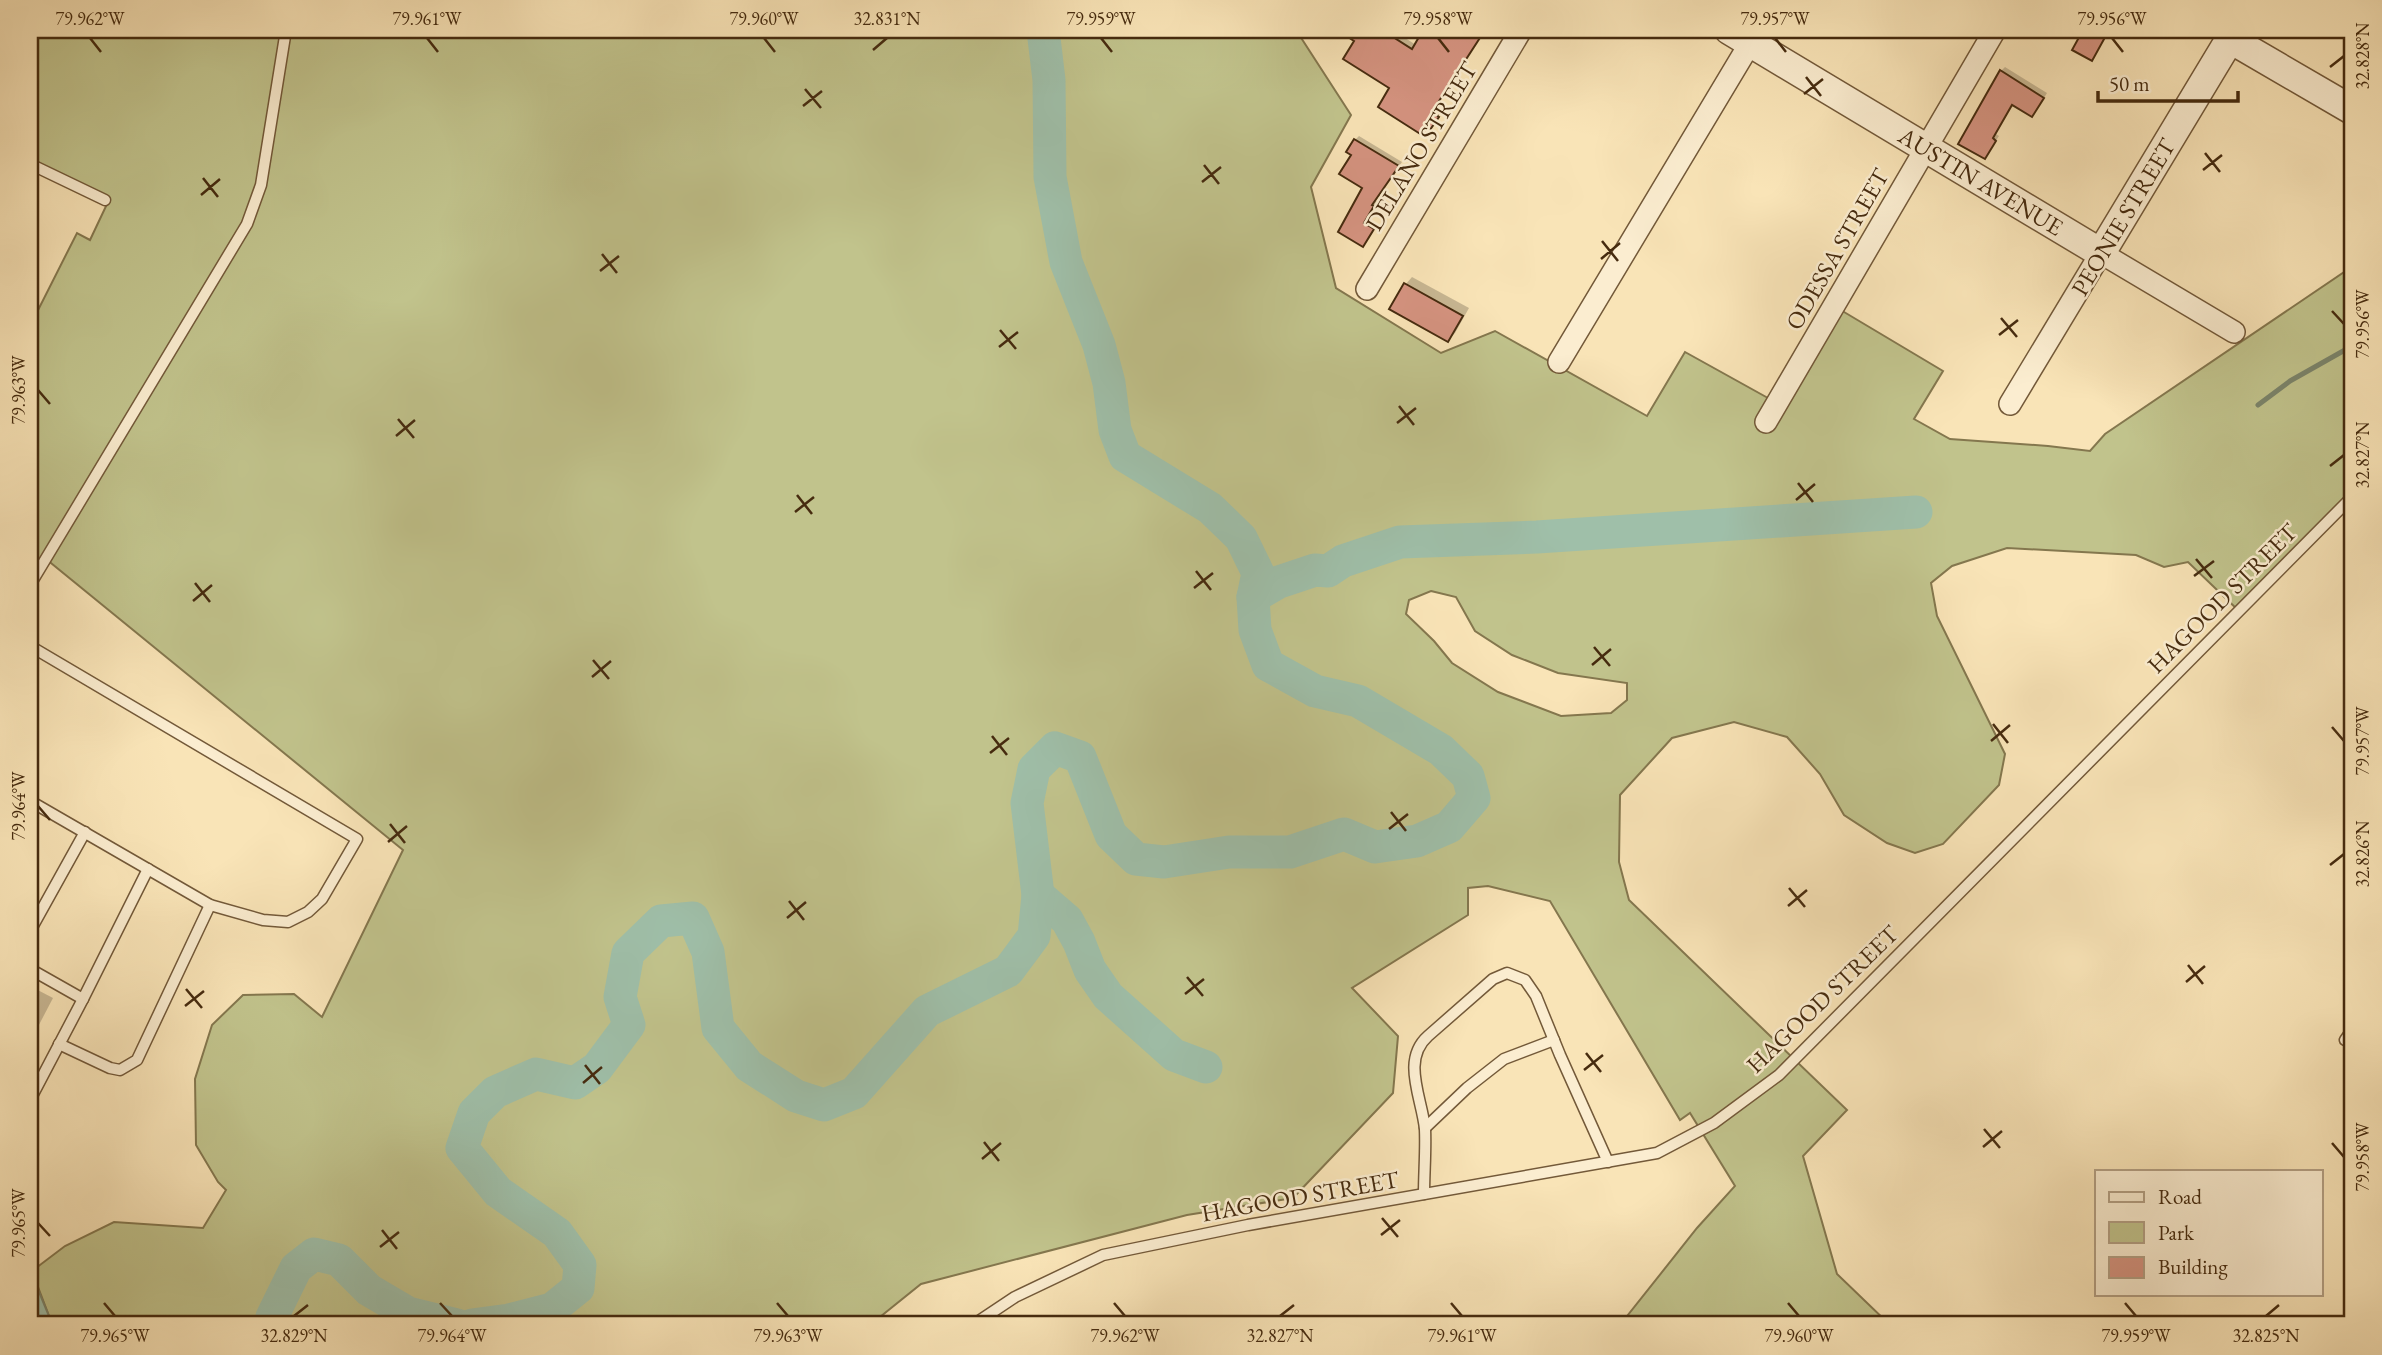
<svg xmlns="http://www.w3.org/2000/svg" width="2382" height="1355" font-family="'EB Garamond',serif">
<style>
.green{fill:#c1c38c;stroke:#84774e;stroke-width:2;fill-rule:evenodd}
.water{fill:#9fbfa9;stroke:#7b846b;stroke-width:2}
.shadow{fill:#0003}
.lines{fill:none;stroke-linecap:round;stroke-linejoin:round}
.stream{stroke:#7b846b;stroke-width:5}
.river{stroke:#9fbfa9;stroke-width:33}
.building{fill:#d59380;stroke:#462b0f;stroke-width:2}
.service-casing{stroke:#735939;stroke-width:13}
.minor-casing{stroke:#735939;stroke-width:24}
.tertiary-casing{stroke:#735939;stroke-width:31}
.path{stroke:#462b0f;stroke-width:3.5;stroke-dasharray:2 3.5;stroke-linecap:butt}
.service{stroke:#fbedd0;stroke-width:10}
.minor{stroke:#fbedd0;stroke-width:21}
.tertiary{stroke:#fbedd0;stroke-width:28}
.ticks{fill:none;stroke:#462b0f;stroke-width:2.5}
.labels{text-anchor:middle;dominant-baseline:central;stroke-width:5;stroke-linejoin:round;paint-order:stroke}
.street-label{font-size:24px;fill:#462b0f;stroke:#fbedd0}
.neatline{fill:none;stroke:#462b0f;stroke-width:2.5}
.ticks-label{font-size:18px;text-anchor:middle;fill:#462b0f}
</style>
<rect width="100%" height="100%" fill="#f9e4b7"/>
<filter id="stains"><feTurbulence type="fractalNoise" baseFrequency=".00286" numOctaves="4"/><feColorMatrix values="0 0 0 0 .2 0 0 0 0 .09 0 0 0 0 .02 0 0 0 .5 -.17"/></filter>
<radialGradient id="worn" r=".72"><stop offset=".6" stop-color="#630" stop-opacity="0"/><stop offset="1" stop-color="#630" stop-opacity=".3"/></radialGradient>
<path class="green" d="M30,30H1296L1351,115L1311,187L1336,288L1441,353L1495,331L1647,416L1685,352L1777,403L1834,306L1943,371L1914,419L1950,439L2048,446L2090,451L2105,434L2347,270L2352,261V497L2239,611L2188,562L2164,567L2136,555L2007,548L1952,566L1931,583L1937,616L2005,754L1999,785L1943,844L1915,853L1887,843L1844,815L1820,774L1787,737L1734,722L1672,738L1620,795L1619,862L1629,900L1847,1110L1803,1156L1837,1274L1890,1325H1620L1697,1228L1735,1186L1690,1113L1680,1120L1550,901L1488,886L1468,888V915L1352,988L1398,1036L1393,1093L1293,1198L1187,1215L921,1284L870,1325H61L49,1316L32,1271L65,1246L114,1222L203,1228L226,1190L218,1182L196,1145L195,1079L212,1025L243,995L294,994L322,1017L403,850L46,559L30,585V326L77,233L90,240L108,202L30,165ZM1431,591L1456,597L1475,631L1512,655L1558,673L1627,683V700L1611,713L1561,716L1498,692L1452,663L1434,641L1406,614L1409,600Z"/>
<path class="water" d="M30,1270L49,1316L61,1325H30Z"/>
<g class="shadow">
<path d="M1348,30H1393L1416,45L1425,30H1485L1436,107L1442,111L1429,130L1392,88L1357,41L1345,33Z"/>
<path d="M2005,67L2047,93L2036,111L2013,104L1996,134L1999,136L1985,157L2001,71Z"/>
<path d="M1359,136L1402,162L1375,200L1377,202L1366,218L1377,225L1362,245L1364,188L1354,154L1355,140Z"/>
<path d="M1412,277L1469,308L1455,333L1448,340L1406,284Z"/>
<path d="M30,986L53,998L30,1042Z"/>
</g>
<g class="lines">
<g class="stream">
<path d="M1032,30L1061,190"/>
<path d="M2258,405L2290,381L2352,346"/>
</g>
<g class="river">
<path d="M1253,597L1279,582L1315,570L1328,571L1343,561L1400,542L1537,537L1916,512"/>
<path d="M1038,895L1067,920L1079,942L1090,970L1108,996L1174,1055L1206,1067"/>
<path d="M270,1325L272,1317L296,1268L314,1254L339,1260L369,1290L408,1313L457,1325"/>
<path d="M472,1325L509,1320L552,1309L578,1288L580,1265L557,1233L498,1192L462,1148L474,1113L495,1092L536,1074L575,1083L597,1068L629,1025L620,997L628,953L661,921L693,918L708,952L718,1028L749,1066L796,1096L824,1105L854,1093L927,1011L1008,971L1034,936L1038,895L1027,803L1034,769L1055,748L1080,757L1111,835L1136,859L1164,862L1229,852H1290L1344,834L1375,847L1417,841L1449,827L1474,798L1468,776L1441,750L1358,701L1315,691L1268,665L1255,630L1253,597L1258,573L1241,538L1210,508L1125,456L1115,430L1109,383L1099,345L1066,262L1050,177L1049,80L1043,30"/>
</g>
</g>
<g class="building">
<path d="M1337,30H1382L1412,49L1423,30H1485L1432,112L1439,117L1425,137L1378,107L1389,88L1343,59L1354,41Z"/>
<path d="M2083,30H2109L2092,61L2072,50Z"/>
<path d="M2000,70L2044,98L2032,117L2012,105L1993,138L1996,141L1985,159L1958,144Z"/>
<path d="M1354,139L1399,166L1372,205L1374,206L1364,223L1374,229L1363,247L1338,232L1362,188L1339,174L1351,155L1346,152Z"/>
<path d="M1404,283L1463,316L1448,342L1389,309Z"/>
</g>
<g class="lines">
<g class="service-casing">
<g id="service">
<path d="M30,164L105,200"/>
<path d="M30,585L247,224L261,185L286,30"/>
<path d="M30,646L357,839L322,899L308,912L288,922L263,920L210,905L30,801"/>
<path d="M30,931L85,832"/>
<path d="M30,969L83,999"/>
<path d="M2345,1040L2352,1030"/>
<path d="M59,1044L110,1068L120,1070L137,1060L210,905"/>
<path d="M30,1100L83,999L148,869"/>
<path d="M1425,1128L1467,1088L1504,1059L1554,1040"/>
<path d="M1424,1194C1424,1173 1426,1150 1425,1129C1422,1098 1401,1060 1428,1036L1493,979L1507,973L1525,980L1536,996L1560,1055L1608,1162"/>
<path d="M973,1325L1015,1297L1103,1255L1248,1225L1657,1153L1714,1123L1779,1075L2352,497"/>
</g>
</g>
<g class="minor-casing">
<g id="minor">
<path d="M1367,289L1521,30"/>
<path d="M1559,362L1758,30"/>
<path d="M2010,404L2101,253L2234,332"/>
<path d="M1766,422L1995,30"/>
</g>
</g>
<g class="tertiary-casing">
<path id="tertiary" d="M1729,30L2101,253L2230,39L2352,110"/>
</g>
<path class="path" d="M30,1314L37,1299V1250"/>
<use href="#service" class="service"/>
<use href="#minor" class="minor"/>
<use href="#tertiary" class="tertiary"/>
</g>
<path class="ticks" d="M90,38L101,52M427,38L438,52M764,38L775,52M1101,38L1112,52M1438,38L1449,52M1775,38L1786,52M2112,38L2123,52M873,50L887,38M2330,67L2344,56M1806,77L1821,96M805,89L821,108M1804,94L1823,79M803,106L822,91M2205,153L2220,172M1204,165L1219,184M2203,170L2222,155M203,178L218,197M1202,182L1221,167M201,195L220,179M1602,241L1618,261M602,254L617,273M1601,259L1620,243M600,271L619,256M2332,311L2344,324M2001,318L2017,337M1000,330L1016,349M1999,335L2018,320M999,347L1018,332M38,390L50,404M1399,406L1414,425M398,419L414,438M1397,423L1416,408M396,436L415,420M2330,466L2344,455M1798,483L1813,502M797,495L812,514M1796,500L1815,484M795,512L814,497M2196,559L2212,578M1196,571L1211,590M2194,576L2214,561M195,583L210,602M1194,588L1213,573M193,601L212,585M1594,647L1610,666M593,660L609,679M1592,665L1611,649M592,677L611,661M1993,724L2008,743M2332,727L2344,741M992,736L1007,755M1991,741L2010,725M990,753L1009,738M38,806L50,820M1391,812L1406,831M390,824L405,843M1389,829L1408,814M388,842L407,826M2330,865L2344,854M1789,888L1805,907M789,901L804,920M1788,906L1807,890M787,918L806,902M2188,965L2203,984M1187,977L1203,996M2186,982L2205,966M186,989L202,1008M1185,994L1204,979M185,1006L204,991M1586,1053L1601,1072M585,1065L600,1084M1584,1070L1603,1055M583,1083L602,1067M1984,1129L2000,1148M984,1142L999,1161M2332,1143L2344,1157M1983,1147L2002,1131M982,1159L1001,1143M1382,1218L1398,1237M38,1223L50,1236M382,1230L397,1249M1381,1235L1400,1220M380,1247L399,1232M104,1303L115,1316M440,1303L452,1316M777,1303L788,1316M1114,1303L1125,1316M1451,1303L1462,1316M1788,1303L1799,1316M2125,1303L2136,1316M294,1316L308,1305M1280,1316L1294,1305M2266,1316L2279,1305"/>
<g class="labels">
<g class="street-label">
<text transform="translate(1421 146) rotate(-59)">DELANO STREET</text>
<text transform="translate(1981 181) rotate(31)">AUSTIN AVENUE</text>
<text transform="translate(2123 217) rotate(-59)">PEONIE STREET</text>
<text transform="translate(1837 249) rotate(-60)">ODESSA STREET</text>
<text transform="translate(2222 598) rotate(-45)">HAGOOD STREET</text>
<text transform="translate(1822 999) rotate(-44)">HAGOOD STREET</text>
<text transform="translate(1300 1196) rotate(-10)">HAGOOD STREET</text>
</g>
</g>
<rect width="2382" height="1355" fill="none" stroke="#f9e4b7" stroke-width="77"/>
<rect x="2095" y="1170" width="228" height="126" fill="#fbedd0" stroke="#b39f83" stroke-width="2"/>
<rect x="2109" y="1192" width="35" height="10" fill="#fbedd0" stroke="#b39f83" stroke-width="2"/>
<text x="2158" y="1204" font-size="21" fill="#462b0f">Road</text>
<rect x="2109" y="1222" width="35" height="21" fill="#c1c38c" stroke="#b39f83" stroke-width="2"/>
<text x="2158" y="1240" font-size="21" fill="#462b0f">Park</text>
<rect x="2109" y="1257" width="35" height="21" fill="#d59380" stroke="#b39f83" stroke-width="2"/>
<text x="2158" y="1274" font-size="21" fill="#462b0f">Building</text>
<path d="M2098 91v10h140v-10" fill="none" stroke="#462b0f" stroke-width="3.5"/>
<text x="2109" y="91" font-size="21" fill="#462b0f" stroke="#fbedd0" stroke-width="5" paint-order="stroke">50 m</text>
<rect x="38" y="38" width="2306" height="1278" class="neatline"/>
<g class="ticks-label">
<text x="90" y="25">79.962°W</text>
<text x="427" y="25">79.961°W</text>
<text x="764" y="25">79.960°W</text>
<text x="887" y="25">32.831°N</text>
<text x="1101" y="25">79.959°W</text>
<text x="1438" y="25">79.958°W</text>
<text x="1775" y="25">79.957°W</text>
<text x="2112" y="25">79.956°W</text>
<text transform="translate(2363 56) rotate(-90)" y="6">32.828°N</text>
<text transform="translate(2363 324) rotate(-90)" y="6">79.956°W</text>
<text transform="translate(19 390) rotate(-90)" y="6">79.963°W</text>
<text transform="translate(2363 455) rotate(-90)" y="6">32.827°N</text>
<text transform="translate(2363 741) rotate(-90)" y="6">79.957°W</text>
<text transform="translate(19 806) rotate(-90)" y="6">79.964°W</text>
<text transform="translate(2363 854) rotate(-90)" y="6">32.826°N</text>
<text transform="translate(2363 1157) rotate(-90)" y="6">79.958°W</text>
<text transform="translate(19 1223) rotate(-90)" y="6">79.965°W</text>
<text x="115" y="1342">79.965°W</text>
<text x="294" y="1342">32.829°N</text>
<text x="452" y="1342">79.964°W</text>
<text x="788" y="1342">79.963°W</text>
<text x="1125" y="1342">79.962°W</text>
<text x="1280" y="1342">32.827°N</text>
<text x="1462" y="1342">79.961°W</text>
<text x="1799" y="1342">79.960°W</text>
<text x="2136" y="1342">79.959°W</text>
<text x="2266" y="1342">32.825°N</text>
</g>
<rect width="100%" height="100%" filter="url(#stains)"/>
<rect width="100%" height="100%" fill="url(#worn)"/>
</svg>
